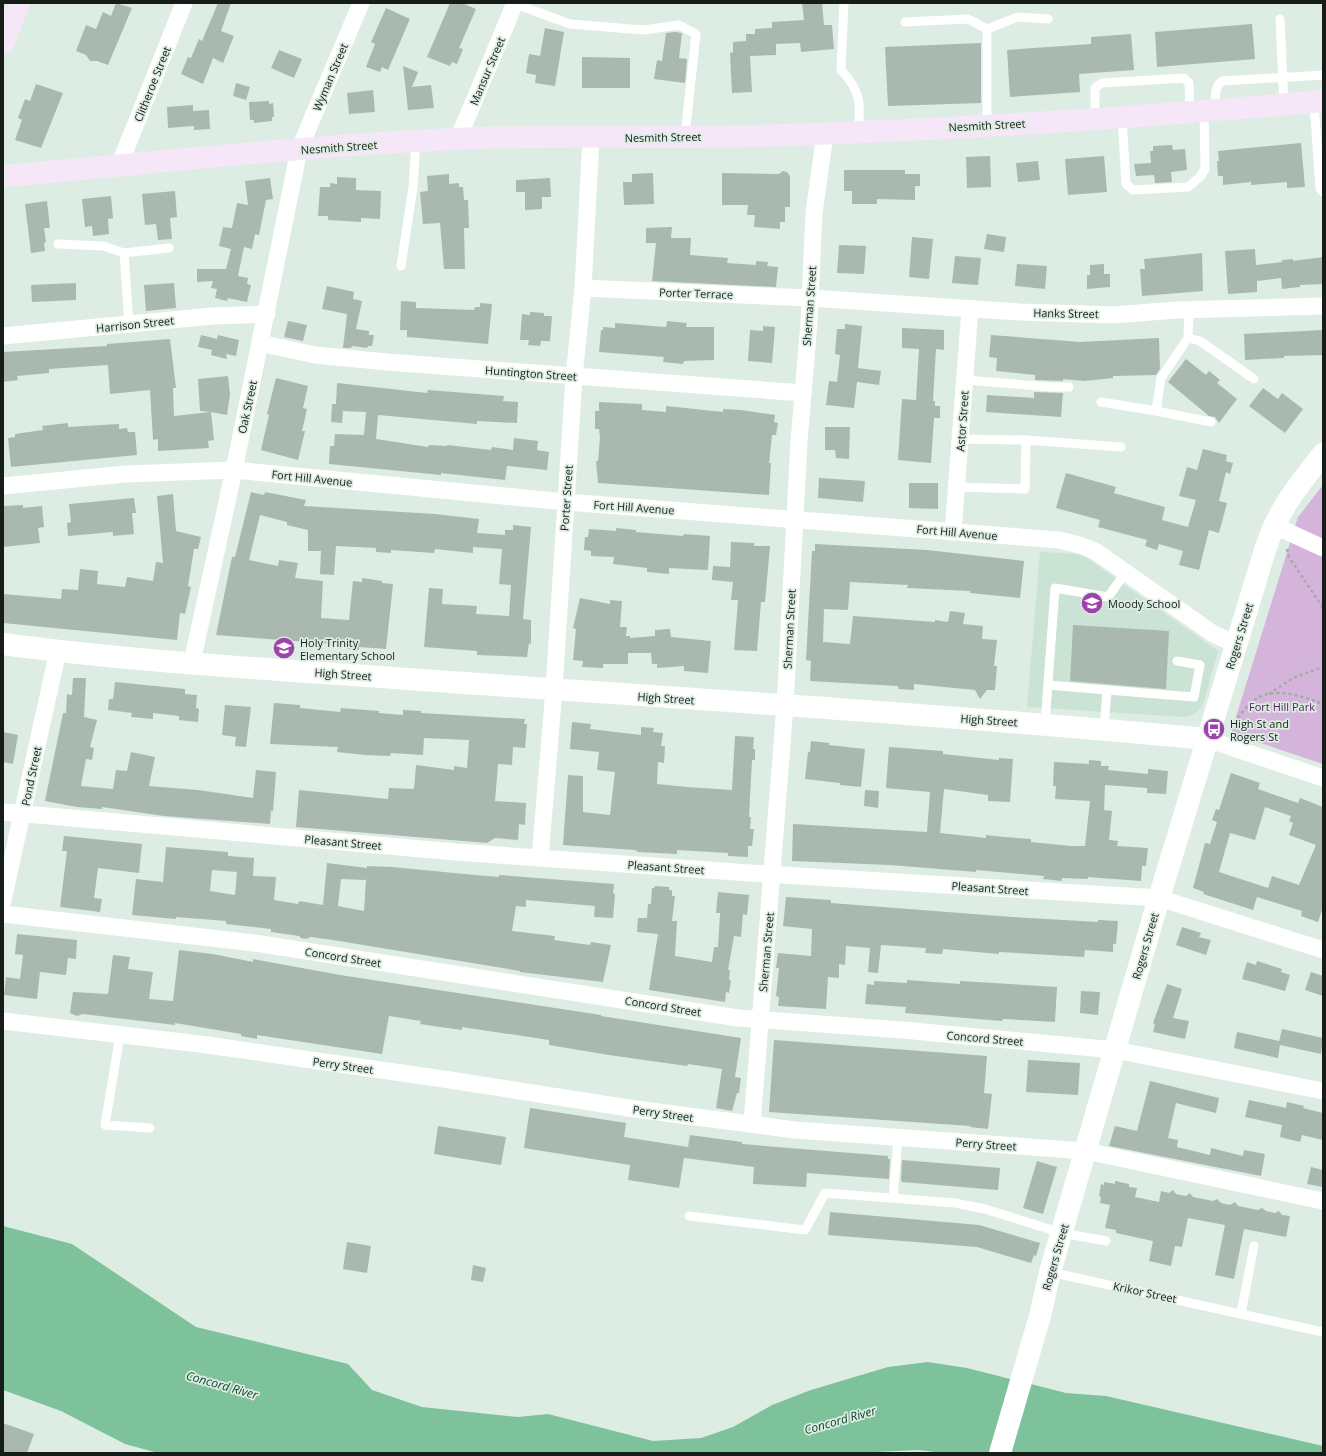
<svg xmlns="http://www.w3.org/2000/svg" width="1326" height="1456" font-family="'Open Sans',sans-serif">
<style>
.built{fill:#cbe3d4}
.green{fill:#d5b4db}
.water{fill:#7dc29b}
.building{fill:#a9b9af;fill-rule:evenodd}
.lines{fill:none;stroke-linecap:round;stroke-linejoin:round}
.path{stroke:#a0ada5;stroke-width:2.5;stroke-dasharray:3 3;stroke-linecap:butt}
.service{stroke:#fff;stroke-width:9}
.minor{stroke:#fff;stroke-width:17}
.tertiary{stroke:#fff;stroke-width:22}
.secondary{stroke:#f6e7f8;stroke-width:22}
.labels{text-anchor:middle;dominant-baseline:central;stroke-width:3.5;stroke-linejoin:round;paint-order:stroke}
.street-label{font-size:11px;fill:#161c18;stroke:#ddede3}
.poi-label{font-size:11px;fill:#161c18;stroke:#ddede3;text-anchor:start}
.park-label{font-size:11px;fill:#521a5b;stroke:#ddede3}
.water-label{font-size:12px;font-style:italic;fill:#0c442b;stroke:#ddede3}
</style>
<rect width="100%" height="100%" fill="#ddede3"/>
<path class="built" d="M1040,552L1081,554L1218,651L1204,702L1199,710L1193,715L1184,717L1027,707Z"/>
<path class="green" d="M1323,485V764L1231,733L1298,517Z"/>
<path class="water" d="M3,1226L72,1244L196,1327L348,1364L372,1390L422,1407L518,1417L548,1414L653,1441L701,1438L733,1427L772,1405L811,1390L888,1367L928,1362L967,1368L1066,1393L1106,1396L1323,1446V1453H944L918,1450L854,1453H158L125,1444L61,1411L3,1390Z"/>
<g class="building">
<path d="M116,3L132,8L108,65L97,61H90L86,55L76,51L86,25L96,29L103,12L111,16Z"/>
<path d="M218,3H231L221,31L234,36L223,63L213,58L203,84L181,74L188,57L191,58L199,39L202,41Z"/>
<path d="M450,3H462L476,9L459,48L463,49L457,64L452,62L450,66L427,57Z"/>
<path d="M802,3H822L824,25H832L834,49L801,52L800,43L776,44V55L750,56L752,92L732,93L730,53L733,52V42L746,41V34H755V29L772,28V22L804,20Z"/>
<path d="M386,8L410,19L388,70L382,67L380,72L366,67L375,44L371,42Z"/>
<path d="M1252,24L1255,59L1157,67L1155,32Z"/>
<path d="M545,28L564,32L555,86L535,83L536,75L526,73L529,54L540,56Z"/>
<path d="M675,32L682,33L679,58L687,59L685,83L654,79L657,60L662,61L666,33Z"/>
<path d="M1131,34L1134,70L1079,74L1080,92L1010,97L1007,50L1091,44V37Z"/>
<path d="M981,43V103L888,106L885,47Z"/>
<path d="M279,50L302,59L294,78L271,68Z"/>
<path d="M582,57L630,58V88H582Z"/>
<path d="M403,66L418,72L412,87L431,85L434,108L408,110Z"/>
<path d="M236,83L250,87L246,100L233,96Z"/>
<path d="M36,84L63,93L41,148L15,140L22,120L18,118L25,99L30,101Z"/>
<path d="M373,90L375,112L349,114L347,93Z"/>
<path d="M269,101V104L273,103L274,117H272V121L254,123V120H250L249,102Z"/>
<path d="M193,105V111L209,110L210,129L194,130V126L168,128L167,107Z"/>
<path d="M1301,143L1305,187L1287,188V182L1251,185V182L1223,185V176H1218L1217,161H1219L1218,151Z"/>
<path d="M1172,145L1173,150L1185,149L1187,170L1171,172L1172,182L1155,183L1154,175L1136,176L1134,164L1151,163L1150,151H1153V146Z"/>
<path d="M990,156L991,187L967,188L966,157Z"/>
<path d="M1104,156L1107,192L1068,195L1065,159Z"/>
<path d="M1038,161L1040,180L1018,182L1016,163Z"/>
<path d="M844,170H905V174H920V186H915V200L877,199V204H852V191H844Z"/>
<path d="M783,171L787,172L790,176V207H785V222H780V229L754,227L755,215H747L748,205H722V173L779,174Z"/>
<path d="M653,173L654,204L624,205L623,182H632V174Z"/>
<path d="M449,174V184L459,183V187H463L464,200H468L469,228H464L465,269H444L440,223L423,224L420,192L428,191L427,176Z"/>
<path d="M337,177L356,178V190L381,191L380,219L361,218V222L328,220V216H318L320,187H330V183L337,184Z"/>
<path d="M270,178L273,199L266,200L259,235L255,234L252,249L244,247L238,276L248,278L247,284L251,285L247,302L228,298L227,301L215,298L217,289L211,288L213,281L197,282V269H226L231,249L219,246L223,227L232,228L237,203L248,205L245,181Z"/>
<path d="M550,178L551,197H542V209L525,210V192H516V180Z"/>
<path d="M175,191L177,217L170,218L172,239L158,240L156,224L145,225L142,194Z"/>
<path d="M111,196L113,218L108,219L109,234L93,236L92,226L85,227L82,199Z"/>
<path d="M47,201L50,228H44L46,242L44,243L45,251L31,253L25,204Z"/>
<path d="M672,227L671,238H691L690,255L728,258L727,263L756,265V261L768,262L767,266L778,267L776,287L652,281L656,243H646V228Z"/>
<path d="M987,234L1006,237L1004,252L984,249Z"/>
<path d="M912,237L933,239L929,279L909,277Z"/>
<path d="M839,245L866,246L864,274L837,273Z"/>
<path d="M1255,249L1256,265L1282,262V260L1293,259V261L1323,257V284L1300,285V287L1282,289L1281,278L1257,281V292L1228,294L1225,251Z"/>
<path d="M1202,253L1203,291L1142,296L1140,269H1145L1144,259Z"/>
<path d="M955,256L981,258L978,285L952,283Z"/>
<path d="M1017,264L1047,266L1045,289L1015,286Z"/>
<path d="M1104,264V274H1110V287L1087,289V275H1090V265Z"/>
<path d="M76,283V300L32,302L31,285Z"/>
<path d="M174,283L176,308L146,311L144,285Z"/>
<path d="M327,286L354,292L353,299L362,301L356,329L369,331V335H374L372,346H368L367,348L352,346L351,348H343L347,314L322,309Z"/>
<path d="M401,301L416,302V308L474,310L475,307H480V303L492,304L488,344L407,337V330H400Z"/>
<path d="M530,312L544,313V316H552L550,341H541L540,346L528,345L529,340H520L522,314L530,315Z"/>
<path d="M288,321L307,325L303,341L284,337Z"/>
<path d="M667,321L687,323L686,327H714V360L684,361L683,364L663,362L664,357L599,352L601,330H603V327L615,328V323L666,327Z"/>
<path d="M845,324L862,326L858,368L881,371L879,385L857,382L854,408L826,405L829,381L837,382L840,355L835,354L837,329H845Z"/>
<path d="M763,326L775,327L772,363L748,361L750,330L763,331Z"/>
<path d="M902,328L944,330V350L936,349L933,401H935V406H940V418H934L931,463L898,460L902,399L916,400L919,349L902,348Z"/>
<path d="M1323,330V355L1284,356V358L1245,360L1244,334Z"/>
<path d="M201,335L217,339L218,335L239,340L236,356L226,354L227,359L211,355L212,350L198,347Z"/>
<path d="M991,335L1080,342L1159,338L1160,369L1156,375L1113,376V378L1084,381L1063,379V381L1035,380V375L996,371L997,358L989,357Z"/>
<path d="M170,339L176,388H173L174,416L210,412L200,411L198,379L228,376L230,395L227,415L211,412L214,440L208,441L209,448L158,451V439L153,440L150,390L110,394L108,365L49,369V373L17,376L18,380L3,382V352L107,346V344Z"/>
<path d="M1186,359L1206,375L1209,371L1220,380L1217,383L1237,399L1219,423L1215,417L1209,416L1168,382Z"/>
<path d="M276,378L308,386L303,408L307,409L302,431H305L298,460L261,450L269,415L267,414Z"/>
<path d="M337,383L427,393L428,390L504,396L503,401L518,402L517,423L477,421V424L378,415L376,439L428,447L429,445L447,446V445L491,450L492,447L513,450L514,438L538,441L537,450L549,452L547,470L507,466L505,480L441,473V475L329,464L330,446H334L335,434L364,435L366,412L343,411L342,423L331,422L332,404H336Z"/>
<path d="M1263,388L1278,399L1282,393L1303,409L1285,433L1249,406Z"/>
<path d="M1034,392L1063,393L1061,417L986,412L987,395L1034,398Z"/>
<path d="M599,402L642,404V410L666,412V406L723,412V409L741,410L775,415L774,422L778,423L776,435H772L769,463H771L769,495L598,483L596,461H598L600,437L599,429H595V411H599Z"/>
<path d="M68,423V427L119,424V429L127,428L128,432H135L137,455L11,467L8,438L15,437V434L43,430L42,426Z"/>
<path d="M825,427H850L849,459L836,458L835,450H825Z"/>
<path d="M1203,449L1227,455L1226,461L1233,463L1230,474L1226,472L1219,501L1227,503L1219,533L1209,530L1199,570L1179,565L1183,551L1159,544L1157,550L1145,546L1147,540L1098,527L1100,520L1056,508L1066,473L1116,487L1114,493L1165,507L1162,520L1188,527L1196,500L1179,496L1187,467L1197,470Z"/>
<path d="M819,478L865,481L863,502L818,498Z"/>
<path d="M909,483H938V509L909,508Z"/>
<path d="M251,492L264,495L265,492L306,500L304,506L435,514L479,519L477,533L505,535V530H513V525L531,527L523,619L531,620V644L529,643L527,657L477,655V651L424,647L429,588L443,589L442,604L477,606L476,614L509,616L511,585L499,584L502,549L473,547V553L435,549L434,553L391,550V553L376,552V548L336,546L334,575L320,574L321,551H308V530L287,525V522L260,515L249,560L278,566L279,560L298,563L295,578L323,581L321,618L349,620L353,581L362,582V578L382,581V583L393,584L386,649L359,647V650L346,649L347,645L216,635L232,557H235Z"/>
<path d="M173,494L176,531L201,537L198,549H194L188,586L191,587L185,614L180,613L177,640L3,623V594L61,599L62,589L78,590L80,569L98,571L97,584L125,587L127,577L153,581L156,562L163,563L157,496Z"/>
<path d="M134,498L136,513H132L134,534L113,536V532L68,536L67,523L71,522L69,504Z"/>
<path d="M23,505V508L42,506L44,527L38,528L40,543L3,547V506Z"/>
<path d="M616,528L636,530V532L683,536L684,534L710,536L708,570L669,568V574L647,572V568L613,564L614,557L591,556V551L584,550L585,537H588L589,529L616,531Z"/>
<path d="M731,542L754,543V546H770L765,602H761L757,651L734,650L738,600H731L733,582L712,580L713,566L730,567Z"/>
<path d="M815,544L927,550L1024,561L1020,598L970,593V591L907,588L908,585L850,582L848,610L824,609L823,642L850,644L853,616L935,622V620L948,622L950,611L965,613L963,624L983,626L982,639L997,640L994,666H997L995,690H987L980,699L975,690L914,684V690L898,689V686L810,681L811,661L806,660L812,551H815Z"/>
<path d="M580,598L610,604V600L622,601L620,627H627L626,636H630V638L655,636V630L670,629L671,637L711,641L708,673L684,671V666L657,668V664H652L651,653H628V664H603V668L582,667L583,661L573,660L576,629L573,628Z"/>
<path d="M1073,625L1169,631L1166,689L1070,681Z"/>
<path d="M73,678H86L84,717L97,720L90,747L94,748L92,760L86,759L81,786L113,789L116,770L127,771L131,752L155,757L149,786L198,790L253,798L256,770L276,772L273,811H271L270,824L164,816L102,807V809L77,807L45,801L63,713H66L67,694L72,695Z"/>
<path d="M115,682L185,689V694L197,695L196,708L199,709L198,722L179,720V716L153,713V719L131,717L132,713L108,710L109,699H113Z"/>
<path d="M274,703L300,705V708L340,712L341,708L379,711V713L403,715V710L421,711V713L525,719L524,724H527L525,748L513,747L512,765L498,764L495,801L526,803L525,825L519,824L518,840L495,838L487,843L296,827L299,790L388,799L389,788L414,789L416,765L454,770V766L467,768L469,740L424,738L423,755L391,753L390,756L365,755L337,752L338,747L270,744Z"/>
<path d="M225,705L251,707L246,747L235,746L236,737L222,735Z"/>
<path d="M572,722L591,724L590,729L641,735V727L654,728L653,732L663,733L661,746H665L664,763L658,762L657,784L687,787L732,790L735,736L754,737L753,749H755V760H752L749,817H751L750,829H754L752,846H748V857L728,856V853L677,850V854L638,852L635,850L563,845L568,775L583,776V812L610,815L615,772L597,770L599,752L570,749Z"/>
<path d="M3,732L18,735L13,764L3,762Z"/>
<path d="M811,741L829,743V745L865,749L861,787L840,785V783L805,779L808,752H810Z"/>
<path d="M889,747L943,751V754L999,760V758L1013,759L1010,802L988,801V795L944,789L940,833L986,838V835L1004,837L1031,839V842L1071,846H1085L1090,801L1055,799L1056,786H1053L1054,762L1089,764V760L1101,761V766H1109L1108,770L1148,774V769L1168,771L1166,794L1147,793V788L1105,785L1104,810L1112,811L1109,840L1118,841L1117,846L1148,848L1146,866H1142L1141,881L1088,877V879L1062,878V881L1043,879L1044,876L976,870V872L890,865L792,861L793,824L927,832L930,792L886,788Z"/>
<path d="M1231,773L1260,783L1258,789L1298,803L1300,798L1323,807V907L1318,922L1301,916L1302,911L1257,897L1253,910L1203,894L1204,892L1193,888L1205,843L1210,844L1217,822L1212,820L1216,809L1219,810ZM1265,807L1291,816L1289,821L1293,823L1289,835L1316,845L1299,885L1272,876L1268,888L1219,872L1230,833L1255,840Z"/>
<path d="M865,790L879,791L878,808L864,806Z"/>
<path d="M64,836L142,844L139,873L98,868L94,898L102,899L100,912L60,907L67,851H62Z"/>
<path d="M166,847L228,852V856L254,858L253,876L276,877L274,900L298,904L299,901L323,905L327,863L367,868V866L392,867L475,875L499,877V875L614,884L613,893L615,894L613,918L594,917L595,906L526,900V907L516,906L512,931L555,936L554,940L590,945L591,942L611,945L603,982L520,972V971L333,940L311,937L306,939L301,938L299,936L271,932V929L226,924V921L176,917V919L132,915L136,879L163,882ZM212,870L237,872L235,895L210,891ZM341,879L366,880L364,911L338,906Z"/>
<path d="M655,886L669,887V890H672V896H675L672,921H677L675,956L712,962L714,947H718L720,913H716L718,892L749,895L747,915L743,914L741,937L734,936L728,970H730L729,980H731L729,993L726,992L725,1002L649,990L658,934L637,932L638,918H647L648,904H651L652,888H654Z"/>
<path d="M786,897L831,900V903L1012,917L1098,922V920L1118,921L1116,944H1113V952L1085,950L1084,957L999,952V954L943,949L942,954L925,953L926,948L881,945L878,973L868,972L870,948L846,946L845,965L839,964V978L828,977L826,1009L778,1006L779,997L776,996L779,968H776L778,953L811,956L812,929L783,926Z"/>
<path d="M1182,927L1201,933L1199,937L1211,940L1206,955L1176,945Z"/>
<path d="M17,934L77,940L76,959L68,958L66,975L40,972L37,999L4,995L6,977L20,979L23,955L15,954Z"/>
<path d="M179,950L213,954L253,962V959L269,962L340,975L601,1015V1016L741,1038L735,1077L741,1078L739,1093H737L732,1111L716,1108L722,1069L688,1064L687,1066L609,1055L549,1045V1040L462,1027V1030L433,1026L420,1024L421,1021L389,1016L382,1054L257,1035V1039L241,1036V1034L175,1023V1025L83,1014L77,1016L70,1013L73,992L108,994L113,955L130,957L128,969L153,972L149,999L173,1001Z"/>
<path d="M1257,961L1282,969L1281,972L1290,975L1285,991L1242,979L1247,962L1256,965Z"/>
<path d="M1311,972L1323,976V996L1305,990Z"/>
<path d="M907,980L960,984V981L1057,987L1055,1022L1003,1019L1002,1021L905,1013L906,1007L865,1004L867,984L874,985V981L907,983Z"/>
<path d="M1167,984L1182,989L1173,1018L1189,1021L1185,1039L1153,1032L1155,1024L1153,1023Z"/>
<path d="M1081,991L1100,992L1098,1015L1080,1013Z"/>
<path d="M1282,1029L1323,1038L1321,1054L1280,1045L1278,1058L1234,1048L1237,1032L1279,1041Z"/>
<path d="M774,1040L987,1056L984,1093L992,1094L988,1129L970,1127V1126L769,1112Z"/>
<path d="M1028,1060L1080,1063L1078,1095L1026,1092Z"/>
<path d="M1150,1081L1219,1098L1216,1113L1176,1103L1168,1138L1178,1140L1177,1147L1210,1155L1211,1148L1243,1156L1244,1150L1265,1154L1261,1176L1109,1146L1115,1126L1137,1131Z"/>
<path d="M1249,1100L1286,1108L1287,1102L1304,1106L1303,1108L1323,1113V1140L1302,1135L1300,1142L1280,1137L1282,1125L1245,1117Z"/>
<path d="M530,1108L626,1123L624,1137L688,1147L690,1135L742,1142V1144L888,1156V1159H890L889,1179L807,1173L806,1187L753,1184L754,1167L684,1158L679,1188L628,1180L630,1165L524,1148Z"/>
<path d="M438,1126L506,1137L501,1165L434,1154Z"/>
<path d="M902,1160L1000,1168L998,1190L902,1182L901,1180Z"/>
<path d="M1037,1161L1057,1167L1043,1214L1023,1208Z"/>
<path d="M1311,1167L1323,1170V1187L1307,1184Z"/>
<path d="M1115,1181L1129,1184V1187L1137,1188L1135,1197L1159,1202L1161,1191L1169,1193L1173,1190L1176,1194L1186,1196L1190,1193L1193,1197L1213,1201L1217,1199L1221,1203L1230,1205L1235,1202L1238,1206L1258,1210L1262,1208L1266,1211L1275,1213L1279,1211L1282,1215L1290,1216L1286,1237L1244,1229L1234,1279L1215,1275L1225,1225L1188,1218L1182,1247L1175,1246L1171,1266L1149,1261L1153,1241L1116,1233V1230L1105,1228L1110,1205L1100,1203L1101,1197L1099,1196L1101,1184L1104,1185V1182L1115,1184Z"/>
<path d="M830,1212L979,1225L1040,1243L1036,1256L1034,1255L1031,1263L977,1247L828,1235Z"/>
<path d="M347,1242L371,1246L367,1273L343,1269Z"/>
<path d="M473,1265L486,1268L483,1282L471,1280Z"/>
<path d="M3,1423L34,1434L27,1453H3Z"/>
</g>
<g class="lines">
<g class="path">
<path d="M1287,549L1289,557L1323,608"/>
<path d="M1269,694L1293,678L1323,667"/>
<path d="M1238,718C1243,711 1249,704 1256,699C1275,686 1304,697 1323,704"/>
</g>
<g class="service">
<path d="M844,3L841,70C861,91 861,104 858,132"/>
<path d="M515,4L570,24L643,30L679,25L696,34L685,136"/>
<path d="M1280,19L1284,105"/>
<path d="M905,22L968,19L987,29V125"/>
<path d="M987,29L1018,17L1048,19"/>
<path d="M1314,102L1320,188L1323,192"/>
<path d="M1216,110C1216,99 1213,88 1222,81L1323,75"/>
<path d="M1122,117L1126,184L1133,190L1188,187L1200,177L1205,169L1204,111"/>
<path d="M1095,119V88L1102,83L1184,78L1189,83L1190,112"/>
<path d="M58,244L103,246L124,253L129,325"/>
<path d="M124,253L169,248"/>
<path d="M401,266L413,187L416,141"/>
<path d="M1188,338L1200,341L1254,379"/>
<path d="M965,380L1051,387H1069"/>
<path d="M1101,402L1156,411L1161,378L1188,338L1189,310"/>
<path d="M1156,411L1211,422"/>
<path d="M960,439L1026,440"/>
<path d="M957,487L1025,489L1026,440L1121,447"/>
<path d="M1048,685L1107,690"/>
<path d="M1045,724L1055,588L1108,597L1126,572"/>
<path d="M1104,729L1107,690L1194,697L1200,665L1177,661"/>
<path d="M120,1035L105,1125L150,1128"/>
<path d="M893,1198L898,1138"/>
<path d="M689,1216L805,1230L825,1193L955,1203L985,1209L1062,1233L1106,1241"/>
<path d="M1050,1272L1323,1332"/>
<path d="M1241,1313L1254,1246"/>
</g>
<g class="minor">
<path d="M458,139L515,3"/>
<path d="M119,166L184,3"/>
<path d="M583,288L810,298L1020,312L1114,315L1176,310L1323,306"/>
<path d="M3,336L213,316L267,314"/>
<path d="M260,343L315,355L387,362L803,393"/>
<path d="M3,486L126,474L234,470L566,502L1059,540L1079,545L1095,551L1212,633L1237,645"/>
<path d="M1273,525L1323,548"/>
<path d="M953,532L970,309"/>
<path d="M192,662L234,470L299,150L361,3"/>
<path d="M1207,739L1323,778"/>
<path d="M3,812L456,852L750,873L1159,898L1323,950"/>
<path d="M540,858L554,689L574,377L583,288L591,137"/>
<path d="M3,900L58,651"/>
<path d="M3,914L254,943L738,1018L903,1030L1115,1050L1323,1091"/>
<path d="M3,1021L200,1044L437,1078L635,1109L795,1130L1086,1151L1323,1201"/>
<path d="M752,1124L785,706L799,441L809,323L814,213L825,134"/>
</g>
<g class="tertiary">
<path d="M3,644C137,662 273,669 408,679C675,698 941,714 1207,739"/>
<path d="M1000,1453L1040,1316L1050,1272L1159,898L1266,547C1279,508 1298,486 1323,454"/>
</g>
<g class="secondary">
<path d="M3,43L19,3"/>
<path d="M3,176C153,163 303,146 453,139C564,134 675,139 786,135C965,129 1144,117 1323,101"/>
</g>
</g>
<defs>
<g id="school-disc" transform="scale(1.15)"><circle r="9.5" fill="#9e43ae" stroke="#ddede3"/><path d="M0-5L7-2L0 1L-7-2ZM-4 1L0 2.5L4 1V4Q0 6-4 4Z" fill="#fff"/></g>
<g id="bus-disc" transform="scale(1.15)"><circle r="9.5" fill="#9e43ae" stroke="#ddede3"/><path d="M-5-6H5V4H4V6H2V4H-2V6H-4V4H-5ZM-3.5-4V0h7V-4ZM-3.5 1.2v1.5H-2V1.2ZM2 1.2v1.5H3.5V1.2Z" fill="#fff"/></g>
</defs>
<g fill-rule="evenodd">
<use href="#school-disc" x="1092" y="603"/>
<use href="#school-disc" x="284" y="648"/>
<use href="#bus-disc" x="1214" y="729"/>
</g>
<g class="labels">
<g class="street-label">
<text transform="translate(487 71) rotate(-67)">Mansur Street</text>
<text transform="translate(330 77) rotate(-67)">Wyman Street</text>
<text transform="translate(152 84) rotate(-68)">Clitheroe Street</text>
<text transform="translate(987 125) rotate(-3)">Nesmith Street</text>
<text transform="translate(663 137) rotate(-1)">Nesmith Street</text>
<text transform="translate(339 147) rotate(-4)">Nesmith Street</text>
<text transform="translate(696 293) rotate(2)">Porter Terrace</text>
<text transform="translate(809 306) rotate(-86)">Sherman Street</text>
<text transform="translate(1066 313) rotate(1)">Hanks Street</text>
<text transform="translate(135 324) rotate(-6)">Harrison Street</text>
<text transform="translate(531 373) rotate(4)">Huntington Street</text>
<text transform="translate(247 407) rotate(-78)">Oak Street</text>
<text transform="translate(962 421) rotate(-86)">Astor Street</text>
<text transform="translate(312 478) rotate(6)">Fort Hill Avenue</text>
<text transform="translate(566 498) rotate(-86)">Porter Street</text>
<text transform="translate(634 507) rotate(4)">Fort Hill Avenue</text>
<text transform="translate(957 532) rotate(5)">Fort Hill Avenue</text>
<text transform="translate(789 629) rotate(-87)">Sherman Street</text>
<text transform="translate(1239 636) rotate(-73)">Rogers Street</text>
<text transform="translate(343 674) rotate(4)">High Street</text>
<text transform="translate(666 698) rotate(4)">High Street</text>
<text transform="translate(989 720) rotate(4)">High Street</text>
<text transform="translate(31 776) rotate(-78)">Pond Street</text>
<text transform="translate(343 842) rotate(5)">Pleasant Street</text>
<text transform="translate(666 867) rotate(4)">Pleasant Street</text>
<text transform="translate(990 888) rotate(4)">Pleasant Street</text>
<text transform="translate(1145 946) rotate(-74)">Rogers Street</text>
<text transform="translate(766 952) rotate(-85)">Sherman Street</text>
<text transform="translate(343 957) rotate(9)">Concord Street</text>
<text transform="translate(663 1006) rotate(9)">Concord Street</text>
<text transform="translate(985 1038) rotate(5)">Concord Street</text>
<text transform="translate(343 1065) rotate(8)">Perry Street</text>
<text transform="translate(663 1113) rotate(8)">Perry Street</text>
<text transform="translate(986 1144) rotate(4)">Perry Street</text>
<text transform="translate(1055 1257) rotate(-74)">Rogers Street</text>
<text transform="translate(1145 1292) rotate(12)">Krikor Street</text>
</g>
<g class="poi-label">
<text x="1108" y="603">Moody School</text>
<text x="300" y="642">Holy Trinity<tspan x="300" dy="13">Elementary School</tspan></text>
<text x="1230" y="723">High St and<tspan x="1230" dy="13">Rogers St</tspan></text>
</g>
<g class="park-label">
<text x="1282" y="706">Fort Hill Park</text>
</g>
<g class="water-label">
<text transform="translate(222 1385) rotate(16)">Concord River</text>
<text transform="translate(840 1420) rotate(-16)">Concord River</text>
</g>
</g>
<rect width="1326" height="1456" fill="none" stroke="#161c18" stroke-width="8"/>
</svg>
